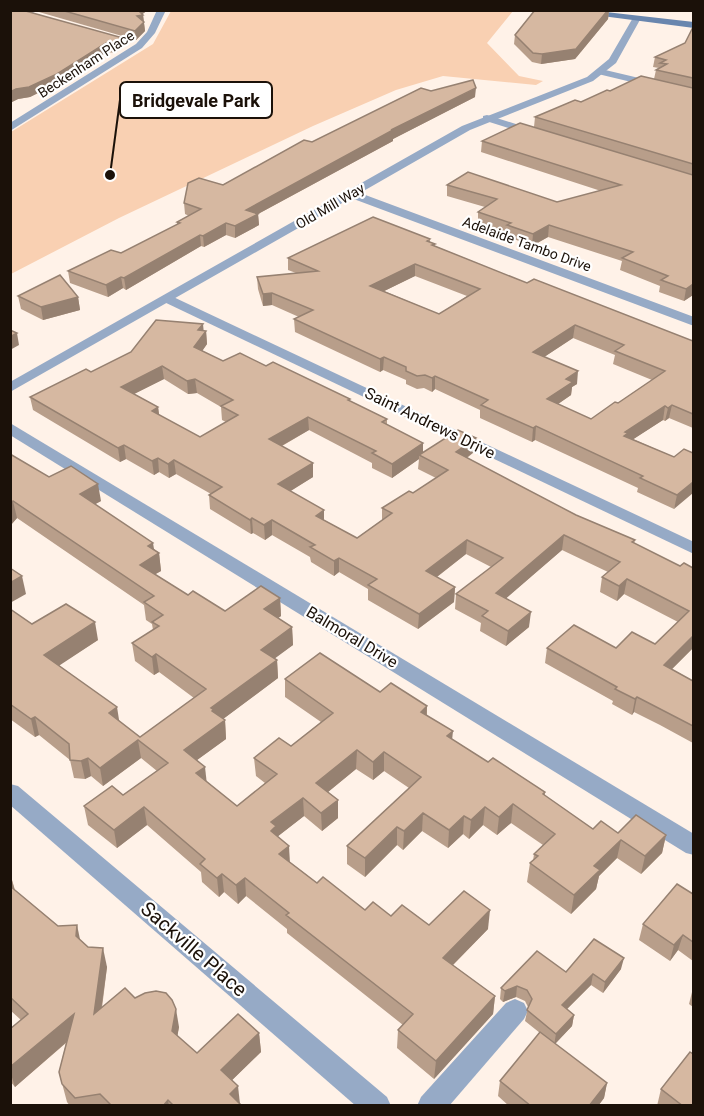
<svg xmlns="http://www.w3.org/2000/svg" width="704" height="1116" font-family="Roboto,sans-serif">
<style>
.green{fill:#f9d0b2}
.lines{fill:none;stroke-linecap:round;stroke-linejoin:round}
.minor{fill:#96aac6;fill-rule:evenodd}
.tertiary{fill:#96aac6;fill-rule:evenodd}
.secondary{fill:#6986ae;fill-rule:evenodd}
.wall{fill:#b89e8a;fill-rule:evenodd}
.shaded-wall{fill:#968171}
.building{fill:#d6b8a1;stroke:#968171;stroke-width:1.5;fill-rule:evenodd}
.labels{text-anchor:middle;dominant-baseline:central;stroke-width:4.5;stroke-linejoin:round;paint-order:stroke}
.far-street-label{font-size:14px;fill:#1b1109;stroke:#fff}
.street-label{font-size:16px;fill:#1b1109;stroke:#fff}
.near-street-label{font-size:20px;fill:#1b1109;stroke:#fff}
.leader{fill:none;stroke:#1b1109;stroke-width:2}
.callout-dot{fill:#1b1109;stroke:#fff;stroke-width:2}
.callout{fill:#fff;stroke:#1b1109;stroke-width:2}
.callout-label{font-size:18px;text-anchor:middle;font-weight:bold;fill:#1b1109}
</style>
<rect width="100%" height="100%" fill="#fff2e8"/>
<path class="green" d="M171,11H513L487,43L519,76L543,81L536,85L443,76L396,90L313,126L119,218L11,274V132L153,44Z"/>
<g class="lines">
<g class="minor">
<path d="M27,10H38L10,26V19Z"/>
<path d="M157,10H166L155,33L142,48L10,131V123L136,44L147,32Z"/>
<path d="M601,69L694,91V97L598,74V70Z"/>
<path d="M487,115L541,132L542,134L537,137L483,120V116Z"/>
<path d="M167,294L694,542V554L162,301L160,298Z"/>
<path d="M10,423L694,834V855L686,853L10,435Z"/>
<path d="M10,784L18,786L387,1097L391,1106H356L10,805Z"/>
<path d="M515,999L524,1003L528,1011L524,1019L449,1106H417L421,1097L506,1003Z"/>
</g>
<path class="tertiary" d="M634,16L641,18L616,63L593,81L470,130L360,193L694,317V326L351,198L10,392V382L462,126L587,77L609,59Z"/>
<path class="secondary" d="M556,10H588L694,22V28Z"/>
</g>
<g class="wall">
<path d="M10,10L124,47L115,53L107,52L58,83L30,97L18,99L10,103Z"/>
<path d="M32,10H148L142,14L143,15L145,31L136,40Z"/>
<path d="M609,10L608,19L575,59L541,64L532,62L514,44L515,35Z"/>
<path d="M693,27V295L684,301L659,292L660,286L620,270L622,261L548,237L532,246L506,236V233L478,223V212L485,207L447,196V185L557,202L601,191L481,152L482,141L534,127L535,117L581,102L610,91L654,79L656,70L659,68L653,67L655,57L685,43Z"/>
<path d="M431,91L475,97L393,139V141L258,214L259,225L235,238L226,235L204,247L201,246L126,290L123,288L108,297L70,283L68,271L121,253L177,225V222L189,216L185,214L184,203L312,142Z"/>
<path d="M430,239V242L435,244V246L527,283L693,341V428L669,418L665,421L663,420L633,439L674,457L693,453L674,509L637,492L638,488L535,440L532,442L480,418V410L435,389L432,392L424,388L417,389L406,384V380L383,370L380,372L295,332L294,319L299,317L272,305L263,306L258,289L257,277L296,273L288,270V258ZM415,276L467,296L439,314L384,291ZM573,338L615,355L613,364L652,380L618,403L591,419L558,404L571,395L572,387L577,384L544,357Z"/>
<path d="M18,296L78,297L80,310L43,320L21,309Z"/>
<path d="M203,324V330L206,331L207,344L202,351L223,361L266,366L350,401L387,419V425L423,452L476,438L474,452L467,458L576,515L635,540L634,544L680,566L684,563L693,648L672,669L693,681V743L660,725L634,712L632,715L612,704L613,701L545,663L547,648H616L655,644L678,622L624,594L617,601L600,592L602,577L608,572L562,550L506,598L529,627L506,646L480,631L481,623L455,609L456,594L491,567L466,554L437,577L455,587L454,602L418,629L368,600V589L339,572L334,576L311,562L310,557L272,535L265,540L253,533L251,534L210,509L209,495L211,494L176,474L169,478L159,472L154,475L126,459L120,462L33,410L30,397L91,372ZM164,379L188,394L197,393L221,407L222,420L226,422L200,437L159,415L158,407L134,394ZM309,430L372,463V468L392,478L419,459L418,469L436,478L413,493L382,508V520L357,538L324,520L290,491L313,477L282,446Z"/>
<path d="M10,454L49,477L101,501L95,504L159,553L161,571L155,574L188,595L225,611L280,598L281,616L278,618L292,627L293,645L274,658L277,660L278,678L223,719L225,720L226,739L197,760L206,781L237,806L265,783L256,776L254,758L291,746L321,722L285,697V679L380,692L427,706V715L452,739L488,762L545,792V796L593,829L618,833L666,835L662,853L641,874L617,858L599,876L596,889L571,914L527,882L530,863L533,861L534,854L543,845L511,823L497,835L483,825L469,839L463,834L448,848L422,831L403,850L397,845L365,877L347,864V846L409,788L384,771L373,780L356,769L328,792L338,800V818L322,831L304,816L278,836L290,862L317,883L365,910L429,925L488,929L453,965L495,996L493,1014L434,1079L397,1048L398,1030L403,1025L287,933V929L246,896L238,904L224,892L219,897L202,882L201,872L147,825L117,848L88,825L84,806L123,795L157,771L141,758L103,786L91,776L85,779L74,778L70,760L39,735L35,737L10,719V609L32,624L98,640L59,665L119,721L140,737L194,698L159,672L154,675L135,661L132,643L153,630L152,624L146,620L144,605L17,518L10,526Z"/>
<path d="M10,873L15,890L58,926L81,941L107,967L102,1008L135,998L179,1027L177,1036L197,1053L259,1033L261,1052L232,1080L240,1104L242,1106H70L67,1102L59,1072L66,1043L15,1087L10,1081V1029L21,1020L10,1010Z"/>
<path d="M693,894V961L678,950L670,961L639,940L643,924Z"/>
<path d="M621,969L603,993L591,985L567,1009L574,1015L572,1026L555,1044L607,1083L604,1098L598,1106H509L498,1096L500,1081L540,1033L525,1021L528,1007L525,1001L516,997L503,1002L500,999L501,988L566,972Z"/>
<path d="M693,988V1007L689,1004Z"/>
<path d="M661,1089L693,1106H657Z"/>
</g>
<g class="shaded-wall">
<path d="M136,10H148L140,16L143,15L145,31L136,40L135,31L138,25Z"/>
<path d="M609,10L608,19L575,59L541,64L542,54Z"/>
<path d="M123,38L124,47L115,53L114,44Z"/>
<path d="M106,43L107,52L58,83L30,97L18,99L10,103V92Z"/>
<path d="M476,88L475,97L393,139V141L258,214L259,225L235,238V226L246,210L391,130Z"/>
<path d="M226,223V235L204,247L203,236Z"/>
<path d="M549,225L548,237L532,246L533,234Z"/>
<path d="M200,235L201,246L126,290L124,278Z"/>
<path d="M415,264V276L370,298V286Z"/>
<path d="M121,277L123,288L108,297L106,285Z"/>
<path d="M693,284V295L684,301L686,289Z"/>
<path d="M272,293V305L263,306V294Z"/>
<path d="M78,297L80,310L43,320L41,307Z"/>
<path d="M203,324L204,334L206,331L207,344L196,360L194,347L198,330Z"/>
<path d="M575,325L573,338L532,365L533,352Z"/>
<path d="M17,333L19,345L10,350V337Z"/>
<path d="M384,357L383,370L380,372V359Z"/>
<path d="M162,366L164,379L122,400L121,387Z"/>
<path d="M578,371L577,384L572,387L571,395L545,413L547,399L566,379Z"/>
<path d="M435,376V389L432,392V378Z"/>
<path d="M195,379L197,393L188,394L187,381Z"/>
<path d="M672,405L669,418L665,421L668,408Z"/>
<path d="M665,406L663,420L626,444L622,449L625,432Z"/>
<path d="M158,407L160,421L152,411Z"/>
<path d="M308,417L309,430L269,453V439Z"/>
<path d="M536,426L535,440L532,442L533,428Z"/>
<path d="M476,438L474,452L455,466L456,452Z"/>
<path d="M423,443V457L419,455V459L392,478V464Z"/>
<path d="M124,445L126,459L120,462L118,448Z"/>
<path d="M158,458L159,472L154,475L152,461Z"/>
<path d="M174,460L176,474L169,478L168,464Z"/>
<path d="M313,463V477L278,499V484Z"/>
<path d="M693,482V493L674,509L677,495Z"/>
<path d="M98,484L101,501L83,511L80,494Z"/>
<path d="M13,501L17,518L10,526V504Z"/>
<path d="M324,510V524L316,516Z"/>
<path d="M252,518L253,533L251,534L250,520Z"/>
<path d="M272,520V535L265,540L264,525Z"/>
<path d="M564,535L562,550L495,608L496,593Z"/>
<path d="M467,540L466,554L425,586L426,571Z"/>
<path d="M153,543L155,555L159,553L161,571L142,582L140,565L148,546Z"/>
<path d="M339,558V572L334,576V561Z"/>
<path d="M22,576L26,594L10,603V583Z"/>
<path d="M627,579L624,594L617,601L619,586Z"/>
<path d="M455,587L454,602L418,629L419,614Z"/>
<path d="M280,598L281,616L265,627L264,609Z"/>
<path d="M531,612L529,627L506,646L508,631Z"/>
<path d="M95,622L98,640L48,673L44,655Z"/>
<path d="M292,627L293,645L262,668L261,650Z"/>
<path d="M693,636V648L661,680L664,665Z"/>
<path d="M156,654L159,672L154,675L152,657Z"/>
<path d="M277,660L278,678L215,725L225,720L226,739L186,768L184,750L211,708Z"/>
<path d="M637,697L634,712L632,715L635,699Z"/>
<path d="M427,706L426,724L421,712Z"/>
<path d="M117,707L120,726L109,713Z"/>
<path d="M35,717L39,735L35,737L31,719Z"/>
<path d="M453,731L451,750L447,736Z"/>
<path d="M138,740L141,758L103,786L100,768Z"/>
<path d="M357,750L356,769L317,801L316,783Z"/>
<path d="M384,752V771L373,780V762Z"/>
<path d="M88,758L91,776L85,779L81,761Z"/>
<path d="M205,767L207,785L196,773Z"/>
<path d="M303,798L304,816L277,837L272,849L271,822Z"/>
<path d="M338,800V818L322,831L321,813Z"/>
<path d="M513,804L511,823L497,835L499,817Z"/>
<path d="M144,807L147,825L117,848L114,830Z"/>
<path d="M485,807L483,825L469,839L471,820Z"/>
<path d="M423,813L422,831L403,850L404,831Z"/>
<path d="M464,816L463,834L448,848L449,830Z"/>
<path d="M397,827V845L365,877V858Z"/>
<path d="M666,835L662,853L641,874L645,856Z"/>
<path d="M621,840L617,858L599,876L596,889L571,914L574,895L594,866Z"/>
<path d="M289,846L290,864L279,854Z"/>
<path d="M10,873L15,892L10,896Z"/>
<path d="M222,874L224,892L219,897L217,878Z"/>
<path d="M245,878L246,896L238,904L236,885Z"/>
<path d="M490,910L488,929L442,976L443,958Z"/>
<path d="M77,925L81,944L76,936Z"/>
<path d="M683,935L678,950L670,961L674,945Z"/>
<path d="M103,948L107,967L98,1033L94,1014Z"/>
<path d="M624,958L621,969L603,993L605,982Z"/>
<path d="M593,974L591,985L560,1016L562,1005Z"/>
<path d="M517,986L516,997L503,1002L505,991Z"/>
<path d="M495,996L493,1014L434,1079L436,1061Z"/>
<path d="M176,1009L179,1027L175,1050L172,1031Z"/>
<path d="M74,1014L78,1032L15,1087L10,1071V1067Z"/>
<path d="M574,1015L572,1026L554,1045L556,1034Z"/>
<path d="M259,1033L261,1052L223,1089L221,1070Z"/>
<path d="M607,1083L604,1098L598,1106H589Z"/>
<path d="M238,1086L240,1104L230,1094Z"/>
<path d="M168,1100L169,1106H163Z"/>
</g>
<g class="building">
<path d="M10,10H22L123,38L114,44L106,43L57,74L29,87L16,89L10,92Z"/>
<path d="M61,10H138L143,15L137,16L144,22L135,31Z"/>
<path d="M535,10H608L576,49L542,54L533,53L515,35Z"/>
<path d="M693,27V78L656,70L667,64L660,63L666,60L655,57L685,43Z"/>
<path d="M641,76L693,88V164L535,117L575,100L581,102L607,90L610,91Z"/>
<path d="M473,80L476,88L391,130H393L246,210L258,214L235,226L226,223L203,236L200,235L124,278L121,277L106,285L68,271L111,250L121,253L180,223L177,222L201,209L184,203L188,183L199,178L223,185L304,140L312,142L421,88L431,91Z"/>
<path d="M520,123L693,175V284L686,289L661,280L668,276L622,258L633,252L549,225L533,234L507,225L511,223L478,212L497,199L447,185L468,172L557,202L621,185L482,141Z"/>
<path d="M373,217L430,239L427,241L435,244L432,245L527,283L534,279L693,341V414L672,405L668,408L665,406L625,432L628,433L624,436L674,457L684,449L693,453V482L677,495L640,478L643,476L536,426L533,428L481,405L488,400L435,376L432,378L425,375L417,376L406,371V367L384,357L380,359L294,319L313,310L272,293L263,294L257,277L318,271L288,258ZM415,264L480,289L439,314L370,286ZM575,325L624,345L615,351L665,371L618,403L615,402L591,419L547,399L573,382L566,379L578,371L533,352Z"/>
<path d="M60,275L78,297L41,307L18,296Z"/>
<path d="M156,320L203,324L198,330L206,331L194,347L223,361L240,353L266,366L273,362L350,399L348,400L387,419L382,422L423,443L392,464L372,453L376,451L308,417L269,439L313,463L278,484L324,510L316,516L357,538L392,513L382,508L409,491L413,493L448,470L419,455L458,430L476,438L456,452L576,515L635,540L632,542L680,566L684,563L693,568V636L664,665L693,681V726L637,697L635,699L615,689L617,687L547,648L574,625L616,648L632,632L655,644L689,611L627,579L619,586L602,577L620,562L564,535L496,593L531,612L508,631L482,616L488,611L456,594L503,558L467,540L426,571L455,587L419,614L368,585L377,579L339,558L334,561L310,547L315,545L272,520L264,525L252,518L250,520L209,495L222,487L174,460L168,464L158,458L152,461L124,445L118,448L30,397L86,369L91,372L131,352ZM162,366L187,381L195,379L233,400L221,406L238,415L200,437L152,411L158,407L121,387Z"/>
<path d="M10,330L17,333L10,337Z"/>
<path d="M10,454L49,477L71,466L98,484L80,494L153,543L148,546L159,553L140,565L188,595L193,591L225,611L261,586L280,598L264,609L292,627L261,650L277,660L211,708L213,709L212,711L225,720L184,750L205,767L196,773L237,806L277,774L254,758L279,738L291,746L333,713L285,679L320,653L380,692L391,683L427,706L421,712L453,731L447,736L488,762L493,758L545,792L543,794L593,829L601,821L618,833L636,815L666,835L645,856L621,840L594,866L600,870L574,895L530,863L538,856L534,854L555,834L513,804L499,817L485,807L471,820L464,816L449,830L423,813L404,831L397,827L365,858L347,846L421,777L384,752L373,762L357,750L316,783L338,800L321,813L303,798L271,822L276,826L271,831L289,846L279,854L317,883L323,877L365,910L373,902L391,916L402,905L429,925L464,891L490,910L443,958L495,996L436,1061L398,1030L413,1014L286,915L289,913L245,878L236,885L222,874L217,878L200,864L205,859L144,807L114,830L84,806L112,786L123,795L168,763L138,740L100,768L88,758L81,761L70,760L69,744L35,717L31,719L10,704V609L32,624L66,604L95,622L44,655L117,707L109,713L140,737L206,689L156,654L152,657L132,643L159,626L152,622L163,615L144,602L154,596L13,501L10,504Z"/>
<path d="M10,568L22,576L10,583Z"/>
<path d="M677,884L693,894V942L683,935L674,945L643,924Z"/>
<path d="M10,886L58,926L77,925L76,936L88,947L103,948L94,1014L125,988L135,998L145,993L156,991L166,993L172,1000L176,1009L172,1031L197,1053L238,1014L259,1033L221,1070L238,1086L230,1094L242,1106H174L168,1100L163,1106H112L100,1094L75,1098L62,1084L59,1072L74,1014L10,1067V1029L28,1014L10,997Z"/>
<path d="M594,939L624,958L605,982L593,974L562,1005L574,1015L556,1034L527,1010L532,999L527,990L517,986L505,991L501,988L537,951L566,972Z"/>
<path d="M540,1032L607,1083L589,1106H531L500,1081Z"/>
<path d="M690,1052L693,1054V1106H683L661,1089Z"/>
</g>
<g class="labels">
<g class="far-street-label">
<text transform="translate(86 64) rotate(-33)">Beckenham Place</text>
<text transform="translate(330 206) rotate(-30)">Old Mill Way</text>
<text transform="translate(527 244) rotate(20)">Adelaide Tambo Drive</text>
</g>
<g class="street-label">
<text transform="translate(430 423) rotate(26)">Saint Andrews Drive</text>
<text transform="translate(352 637) rotate(31)">Balmoral Drive</text>
</g>
<g class="near-street-label">
<text transform="translate(194 949) rotate(41)">Sackville Place</text>
</g>
</g>
<path class="leader" d="M110 175L120 100"/>
<circle class="callout-dot" cx="110" cy="175" r="6"/>
<rect class="callout" x="120" y="82" width="152" height="36" rx="6"/>
<g class="callout-label">
<text x="196" y="107">Bridgevale Park</text>
</g>
<rect width="704" height="1116" fill="none" stroke="#1b1109" stroke-width="24"/>
</svg>
